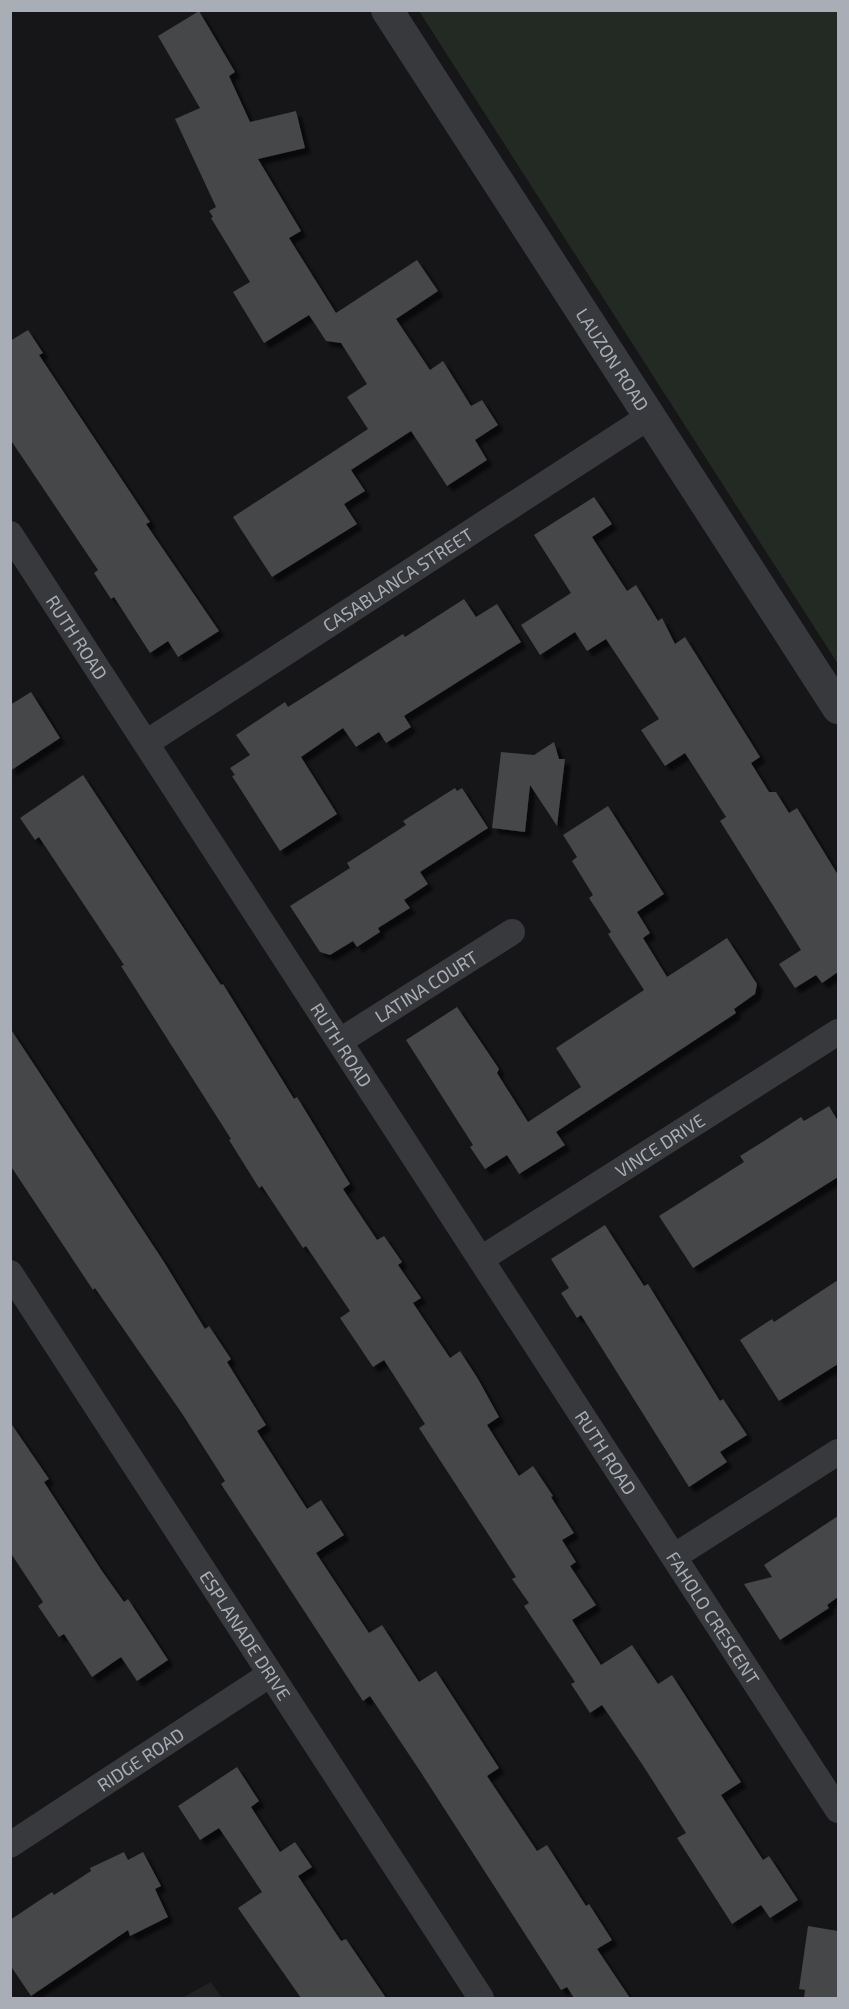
<svg xmlns="http://www.w3.org/2000/svg" width="849" height="2009" font-family="'Exo 2',sans-serif">
<style>
.built{fill:#222225}
.green{fill:#232a23}
.building{fill:#45464a;filter:url(#shadow)}
.lines{fill:none;stroke-linecap:round;stroke-linejoin:round}
.minor{stroke:#37393c;stroke-width:26}
.tertiary{stroke:#37393c;stroke-width:32}
.labels{text-anchor:middle;dominant-baseline:central;stroke-width:6;stroke-linejoin:round;paint-order:stroke}
.street-label{font-size:18px;fill:#a9aeb6;stroke:#111113}
</style>
<defs>
<filter id="shadow"><feDropShadow dx="5.5" dy="5.5" stdDeviation="1.5" flood-color="#0009"/></filter>
</defs>
<rect width="100%" height="100%" fill="#161618"/>
<path class="built" d="M211,1982L222,1998H182Z"/>
<path class="green" d="M419,11H838V664Z"/>
<g class="building">
<path d="M199,11L235,72L229,76L250,122L296,111L305,148L258,159L301,231L289,238L336,313L417,260L438,291L396,319L430,370L443,361L471,406L482,400L498,425L475,440L487,460L447,486L411,431L351,470L365,491L344,504L357,524L272,577L233,517L368,429L347,397L367,384L341,343L326,341L309,315L264,343L233,292L250,282L211,218L213,217L209,211L216,207L175,119L200,108L158,36Z"/>
<path d="M28,330L43,353L39,355L150,522L146,524L219,631L178,657L168,641L150,653L114,597L111,599L94,573L98,570L10,439V341Z"/>
<path d="M594,497L612,524L592,537L627,591L636,585L658,621L662,618L675,644L685,637L760,757L751,763L769,792H776L789,813L797,808L838,875V972L822,983L816,975L795,988L779,964L801,950L720,821L726,817L685,753L665,766L641,730L659,719L606,639L587,651L575,632L540,655L521,625L571,593L534,535Z"/>
<path d="M464,599L476,617L497,604L521,642L404,716L411,727L386,743L379,732L356,747L343,728L301,757L337,814L280,851L232,776L235,775L230,768L250,755L236,735L285,702L288,707L403,634L405,637Z"/>
<path d="M31,692L60,738L10,771V705Z"/>
<path d="M554,742L559,759H565L557,826L530,785L525,832L492,828L501,752L534,755Z"/>
<path d="M83,775L221,985L223,984L294,1099L297,1097L350,1184L343,1189L377,1240L384,1236L402,1262L398,1265L421,1298L413,1303L450,1358L460,1351L478,1379L499,1417L487,1425L519,1476L533,1466L553,1496L551,1497L574,1533L562,1540L576,1562L570,1566L596,1605L572,1620L601,1665L632,1645L658,1684L672,1675L741,1782L721,1795L763,1860L769,1856L798,1900L770,1918L761,1905L732,1924L677,1838L686,1833L642,1764L602,1705L590,1713L571,1684L575,1682L524,1606L529,1603L512,1579L516,1577L419,1428L425,1424L384,1360L373,1367L340,1318L350,1311L306,1246L303,1248L262,1186L259,1188L229,1140L231,1139L121,966L124,965L39,837L35,840L20,818Z"/>
<path d="M455,788L457,791L462,788L488,828L420,872L428,884L404,900L410,908L378,928L380,932L357,947L353,941L330,955L320,952L290,906L350,868L347,863L406,825L403,821Z"/>
<path d="M608,806L664,894L637,912L650,933L643,938L667,977L727,938L757,984L755,994L734,1009L736,1013L556,1132L565,1145L519,1174L507,1155L485,1169L470,1147L473,1145L406,1040L457,1007L491,1057L499,1069L497,1073L528,1122L581,1087L556,1048L644,990L608,934L611,932L589,898L593,895L572,861L577,857L563,835Z"/>
<path d="M10,1028L164,1262L205,1329L209,1326L231,1359L227,1362L266,1425L257,1431L307,1509L321,1500L344,1535L316,1553L369,1633L382,1625L419,1682L436,1671L499,1768L487,1776L537,1851L547,1845L586,1906L589,1904L612,1940L597,1949L630,1998H574L567,1987L561,1990L420,1771L370,1696L363,1701L221,1484L225,1481L183,1415L95,1288L93,1290L10,1165Z"/>
<path d="M829,1106L838,1121V1177L693,1268L659,1216L744,1162L740,1156L764,1141L801,1117L804,1121Z"/>
<path d="M605,1225L644,1286L648,1284L720,1401L723,1399L747,1435L720,1452L727,1462L689,1487L581,1315L577,1318L561,1293L569,1288L551,1259Z"/>
<path d="M838,1280V1364L779,1401L740,1340L772,1319L774,1322Z"/>
<path d="M10,1422L49,1479L44,1482L102,1571L124,1602L128,1599L168,1660L137,1681L121,1657L92,1677L64,1634L59,1637L38,1606L43,1602L10,1552Z"/>
<path d="M838,1516V1597L827,1605L829,1608L780,1640L744,1584L772,1577L764,1565Z"/>
<path d="M237,1767L259,1801L251,1807L280,1852L295,1842L312,1867L298,1876L341,1941L346,1939L386,1998H301L238,1908L262,1892L219,1828L200,1840L178,1806Z"/>
<path d="M124,1852L128,1860L143,1852L161,1886L155,1889L168,1917L130,1936L128,1930L31,1996L10,1965V1920L52,1892L54,1895L91,1871L90,1868Z"/>
<path d="M808,1926L838,1931V1998H804L805,1990L799,1989Z"/>
</g>
<g class="lines">
<g class="minor">
<path id="s1" d="M10,534L838,1810"/>
<path id="s2" d="M146,743L650,416"/>
<path id="s3" d="M340,1041L512,932"/>
<path id="s4" d="M481,1259L838,1032"/>
<path id="s5" d="M10,1273L481,1998"/>
<path d="M675,1556L838,1452"/>
<path id="s6" d="M10,1845L269,1675"/>
</g>
<path class="tertiary" id="s7" d="M387,10L838,708"/>
</g>
<g class="labels">
<g class="street-label">
<text stroke="none"><textPath href="#s7" startOffset="416">LAUZON ROAD</textPath></text>
<text stroke="none"><textPath href="#s2" startOffset="300">CASABLANCA STREET</textPath></text>
<text stroke="none"><textPath href="#s1" startOffset="123">RUTH ROAD</textPath></text>
<text stroke="none"><textPath href="#s3" startOffset="102">LATINA COURT</textPath></text>
<text stroke="none"><textPath href="#s1" startOffset="609">RUTH ROAD</textPath></text>
<text stroke="none"><textPath href="#s4" startOffset="212">VINCE DRIVE</textPath></text>
<text stroke="none"><textPath href="#s1" startOffset="1095">RUTH ROAD</textPath></text>
<text stroke="none"><textPath href="#s1" startOffset="1292">FAHOLO CRESCENT</textPath></text>
<text stroke="none"><textPath href="#s5" startOffset="432">ESPLANADE DRIVE</textPath></text>
<text stroke="none"><textPath href="#s6" startOffset="156">RIDGE ROAD</textPath></text>
</g>
</g>
<rect width="849" height="2009" fill="none" stroke="#a9aeb6" stroke-width="24"/>
</svg>
